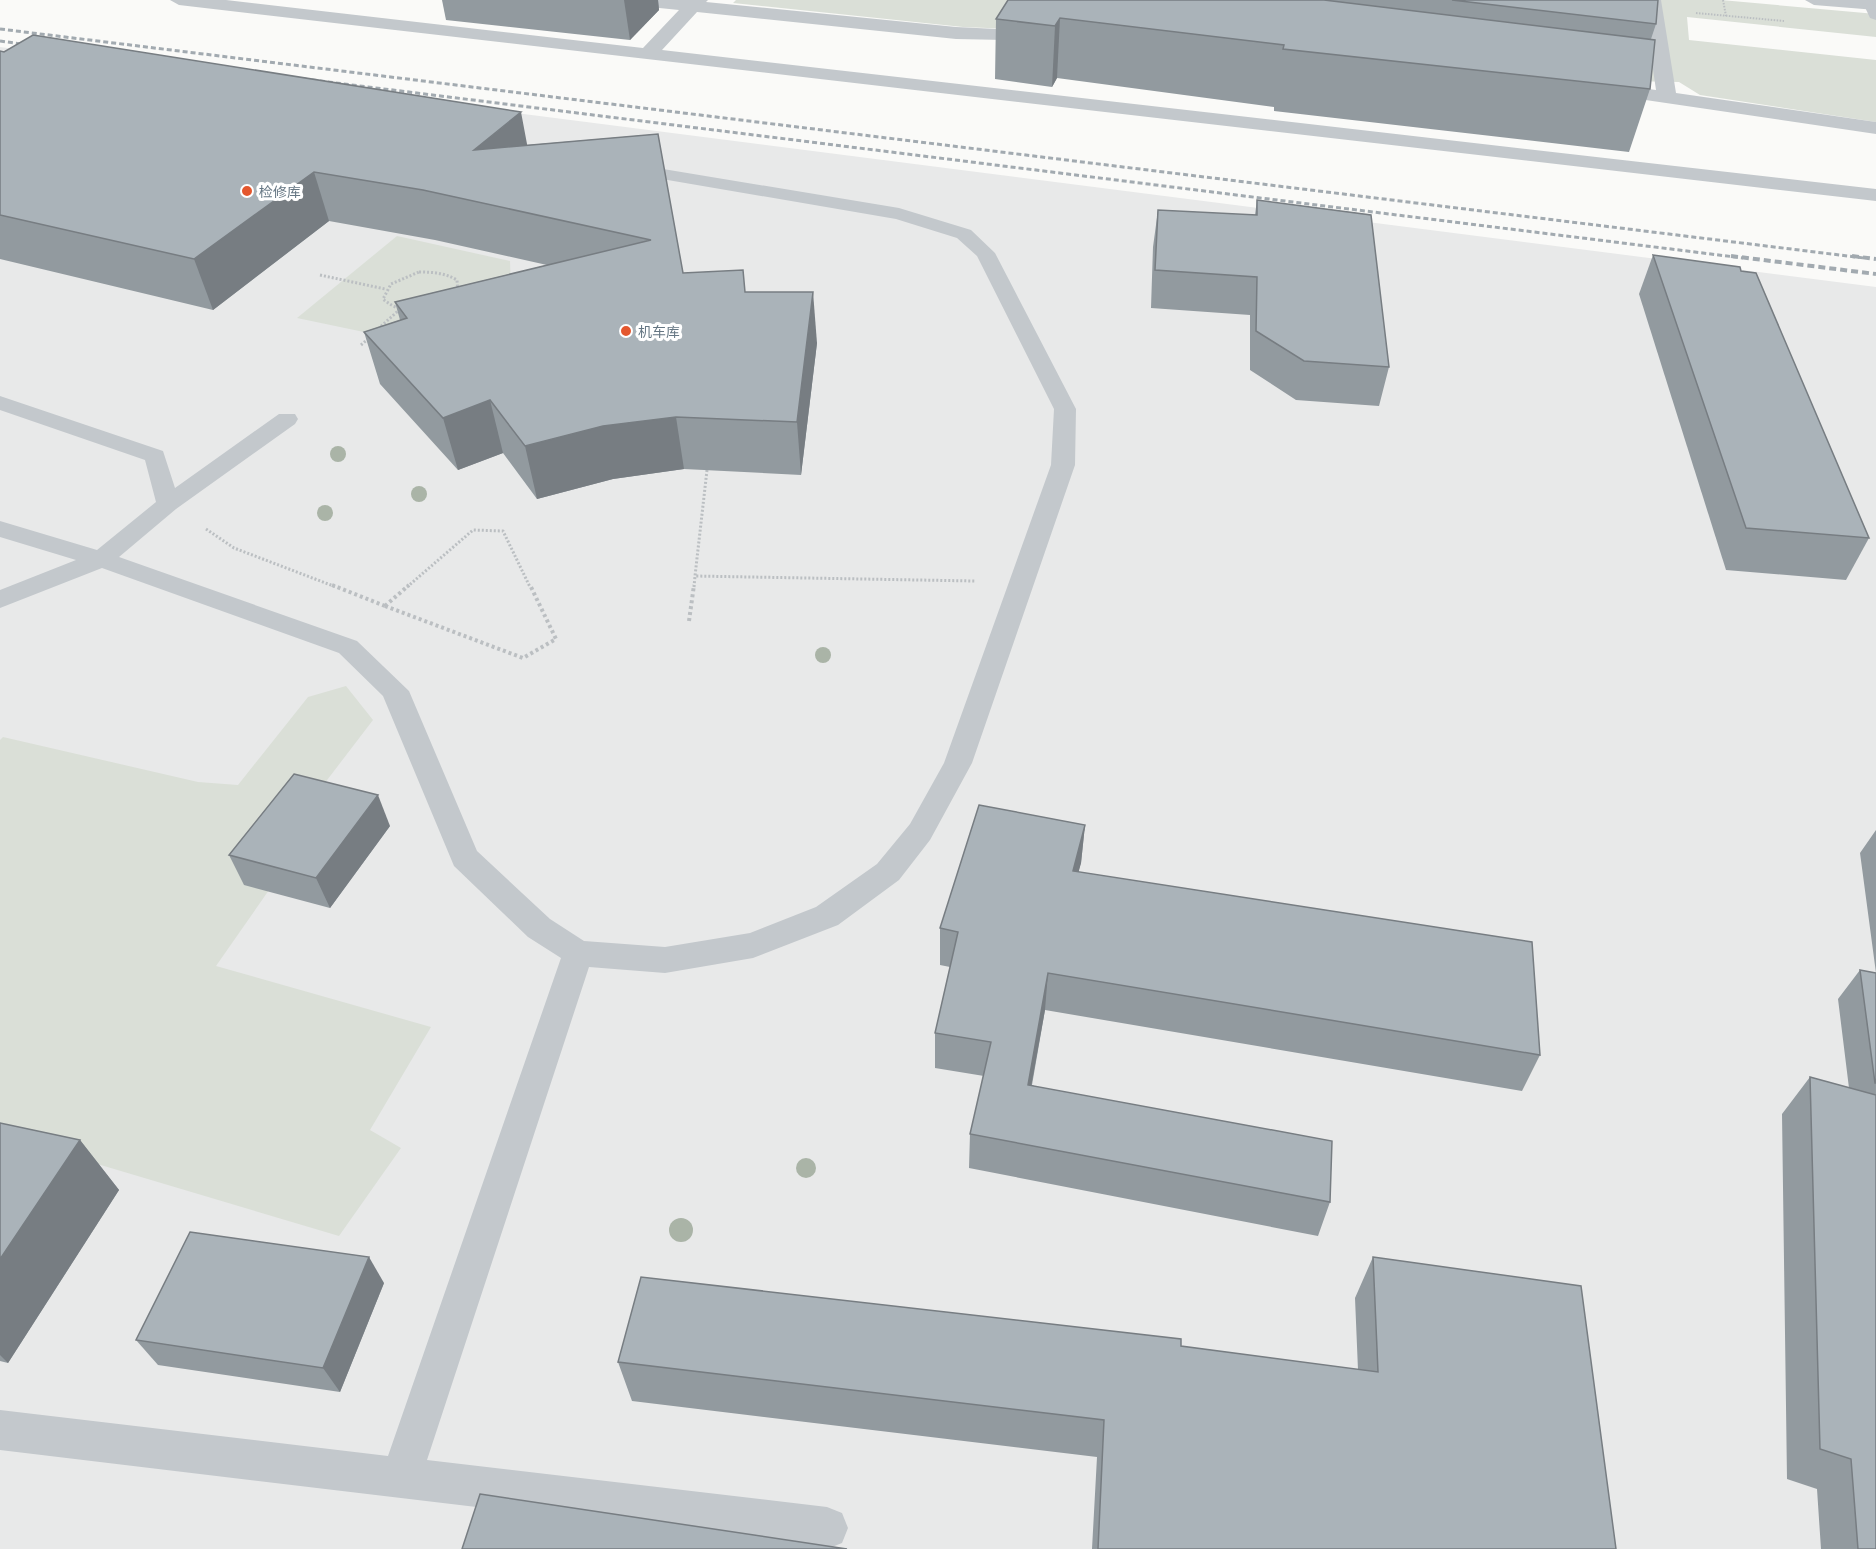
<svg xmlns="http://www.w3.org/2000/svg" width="1876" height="1549" font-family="Lato,'Noto Sans SC',sans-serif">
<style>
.built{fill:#e8e9e9}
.green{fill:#dadfd7}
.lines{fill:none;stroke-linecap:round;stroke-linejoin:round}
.path-far2{stroke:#bbbfc2;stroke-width:2;stroke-dasharray:1.5 1.5;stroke-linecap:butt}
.path-far1{stroke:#bbbfc2;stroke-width:3;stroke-dasharray:2 2;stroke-linecap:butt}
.path{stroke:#bbbfc2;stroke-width:4;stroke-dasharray:3 3;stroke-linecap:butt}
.lane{fill:#c3c8cc;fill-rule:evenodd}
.street{fill:#c3c8cc;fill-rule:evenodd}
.rail-far1{stroke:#a2aab0;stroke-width:3;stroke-dasharray:5 3;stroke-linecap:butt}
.rail{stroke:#a2aab0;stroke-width:4;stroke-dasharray:7 4;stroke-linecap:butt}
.tree{fill:#aab4a7}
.wall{fill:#929a9f}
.shaded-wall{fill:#777d82}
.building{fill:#aab3b9;stroke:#777d82;stroke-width:1.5}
.poi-dot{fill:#e4572e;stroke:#fff;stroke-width:2}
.labels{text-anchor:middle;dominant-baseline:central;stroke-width:6;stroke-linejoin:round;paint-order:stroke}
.far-poi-label{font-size:14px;fill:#657683;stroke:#fff;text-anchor:start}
</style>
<rect width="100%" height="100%" fill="#fafaf8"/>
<path class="built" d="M0,47L1876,287V1549H0Z"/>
<g class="green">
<path d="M736,0H1721L1876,14V37L1687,17L1689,40L1876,60V122L1700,95L1679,82L1626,81L1271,40L963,27L733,3Z"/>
<path d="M397,236L510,261L512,319L383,336L297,318Z"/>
<path d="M346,686L373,720L308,805L269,890L216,966L431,1027L370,1130L401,1148L339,1236L0,1135V740L3,737L198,782L238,785L308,697Z"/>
</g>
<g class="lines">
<g class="path-far2">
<path d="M1723,0L1726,16"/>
<path d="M1696,13L1784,21"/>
</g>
<g class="path-far1">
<path d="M419,272C433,272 445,273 457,280L458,293C437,312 406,319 383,299L391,284Z"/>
<path d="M320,275L385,289"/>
<path d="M378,329L399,310"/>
<path d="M361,345L369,338"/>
<path d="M707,470L695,576L975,581"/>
<path d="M206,529L234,548L336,587"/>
<path d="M407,587L473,530L503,531L530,587"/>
<path d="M694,587L695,576"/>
</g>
<g class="path">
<path d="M332,585L385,606"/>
<path d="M385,606L523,658L556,639L530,585"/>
<path d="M385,606L409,585"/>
<path d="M689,621L694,585"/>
</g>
<g class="lane">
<path d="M1872,0L1876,1V20L1870,18L1864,5Z"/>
<path d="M627,163L899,208L971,230L995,253L1076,409L1075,465L972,763L930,840L899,880L838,925L753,958L665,973L589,967L427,1460L827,1507L842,1513L848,1528L842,1543L827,1549L0,1450V1410L388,1456L561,958L528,937L454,866L383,696L339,653L102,568L0,608V590L76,560L0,537V521L97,550L156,502L145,460L0,410V396L163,451L175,488L279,414H295L298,419L295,424L176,509L119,557L357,641L409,691L477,851L550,919L584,941L665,947L750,933L816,907L877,864L910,824L944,763L1051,465L1054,409L977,256L957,238L896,219L621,172L618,168Z"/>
</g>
<g class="street">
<path d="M170,0H226L643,48L679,10L630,5L621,0H708L706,2L956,27L1040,31L1047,33L1049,37L1047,41L956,39L697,12L662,50L1876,189V201L179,5Z"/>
<path d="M1643,0H1661L1676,93L1876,122V134L1598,93L1595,89L1605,83L1656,90Z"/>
<path d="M1805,0H1876V10L1814,5Z"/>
</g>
<g class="rail-far1">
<path d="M0,29L1864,258"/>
<path d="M0,41L36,46"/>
<path d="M304,79L1743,258"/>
</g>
<g class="rail">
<path d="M1731,256L1876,274"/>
<path d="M1852,256L1876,259"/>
</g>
</g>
<g class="tree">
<circle cx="338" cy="454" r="8"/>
<circle cx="419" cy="494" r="8"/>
<circle cx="325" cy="513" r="8"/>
<circle cx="823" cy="655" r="8"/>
<circle cx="806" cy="1168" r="10"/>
<circle cx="681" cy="1230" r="12"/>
</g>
<g class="wall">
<path d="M442,0H658L659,10L630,40L446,20Z"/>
<path d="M1008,0H1658L1656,24L1651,39L1650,89L1629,152L1274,111V107L1057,78L1052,87L995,79L996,19Z"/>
<path d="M0,51L527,145L658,134L683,273L745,292L817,343L801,475L684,469L613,479L537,499L503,453L458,470L380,384L364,332L400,320L395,302L547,265L435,240L329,221L213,310L0,259Z"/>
<path d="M1257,200L1389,367L1379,406L1296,400L1250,370V315L1151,308L1153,247L1158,210L1255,215Z"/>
<path d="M1653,255L1741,271L1869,538L1846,580L1726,570L1639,294Z"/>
<path d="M1085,825L1081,863L1078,872L1540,1055L1522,1091L1045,1010L1032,1085L1330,1202L1318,1236L969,1168L970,1134L984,1076L935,1068V1033L950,967L940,965V928Z"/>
<path d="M390,826L330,908L244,885L229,855Z"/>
<path d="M1876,830V1549H1821L1817,1489L1787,1479L1782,1114L1810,1077L1849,1088L1838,999L1860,970L1876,973L1860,853Z"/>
<path d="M0,1123L80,1140L119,1190L8,1363L0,1361Z"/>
<path d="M1373,1257L1616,1549H1092L1097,1457L632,1401L618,1362L1181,1346L1358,1370L1355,1298Z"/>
<path d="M384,1283L340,1392L158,1365L136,1340Z"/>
</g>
<g class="shaded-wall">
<path d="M624,0H658L659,10L630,40Z"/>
<path d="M1060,18L1057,78L1052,87L1055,26Z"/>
<path d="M521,112L530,160L474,150Z"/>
<path d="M314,172L329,221L213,310L194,259Z"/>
<path d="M813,292L817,343L801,475L797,422Z"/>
<path d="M490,400L503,453L458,470L443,418Z"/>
<path d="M676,417L684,469L613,479L537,499L525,446L603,426Z"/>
<path d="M378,795L390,826L330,908L316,878Z"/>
<path d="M1085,825L1081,863L1069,908L1073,871Z"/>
<path d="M1048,973L1045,1010L1025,1120L1028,1085Z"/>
<path d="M80,1140L119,1190L8,1363L0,1355V1259Z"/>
<path d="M369,1257L384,1283L340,1392L323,1368Z"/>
</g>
<g class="building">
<path d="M1008,0H1324L1655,40L1650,89L1283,49L1284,45L1060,18L1055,26L996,19Z"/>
<path d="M1452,0H1658L1656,24Z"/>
<path d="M33,35L521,112L474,150L658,134L683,273L743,270L745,292H813L797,422L676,417L603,426L525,446L490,400L443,418L364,332L407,318L395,302L651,240L423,190L314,172L194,259L0,215V51L4,52Z"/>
<path d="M1257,200L1371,215L1389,367L1304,361L1256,331L1257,277L1155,270L1158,210L1257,215Z"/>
<path d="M1653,255L1740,267L1741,271L1756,273L1869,538L1746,528Z"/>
<path d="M294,774L378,795L316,878L229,855Z"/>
<path d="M979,805L1085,825L1073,871L1532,942L1540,1055L1048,973L1028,1085L1332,1141L1330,1202L970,1134L991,1042L935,1033L958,932L940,928Z"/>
<path d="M1860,970L1876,973V1083H1875Z"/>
<path d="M1810,1077L1876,1095V1549H1858L1851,1459L1820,1449Z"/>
<path d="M0,1123L80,1140L0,1259Z"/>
<path d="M190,1232L369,1257L323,1368L136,1340Z"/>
<path d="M1373,1257L1581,1286L1616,1549H1098L1104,1420L618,1362L641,1277L1181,1339V1346L1378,1372Z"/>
<path d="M480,1494L847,1549H462Z"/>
</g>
<g class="poi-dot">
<circle cx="247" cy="191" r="6"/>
<circle cx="626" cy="331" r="6"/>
</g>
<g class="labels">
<g class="far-poi-label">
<text x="259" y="191">检修库</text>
<text x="638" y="331">机车库</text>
</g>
</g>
</svg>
